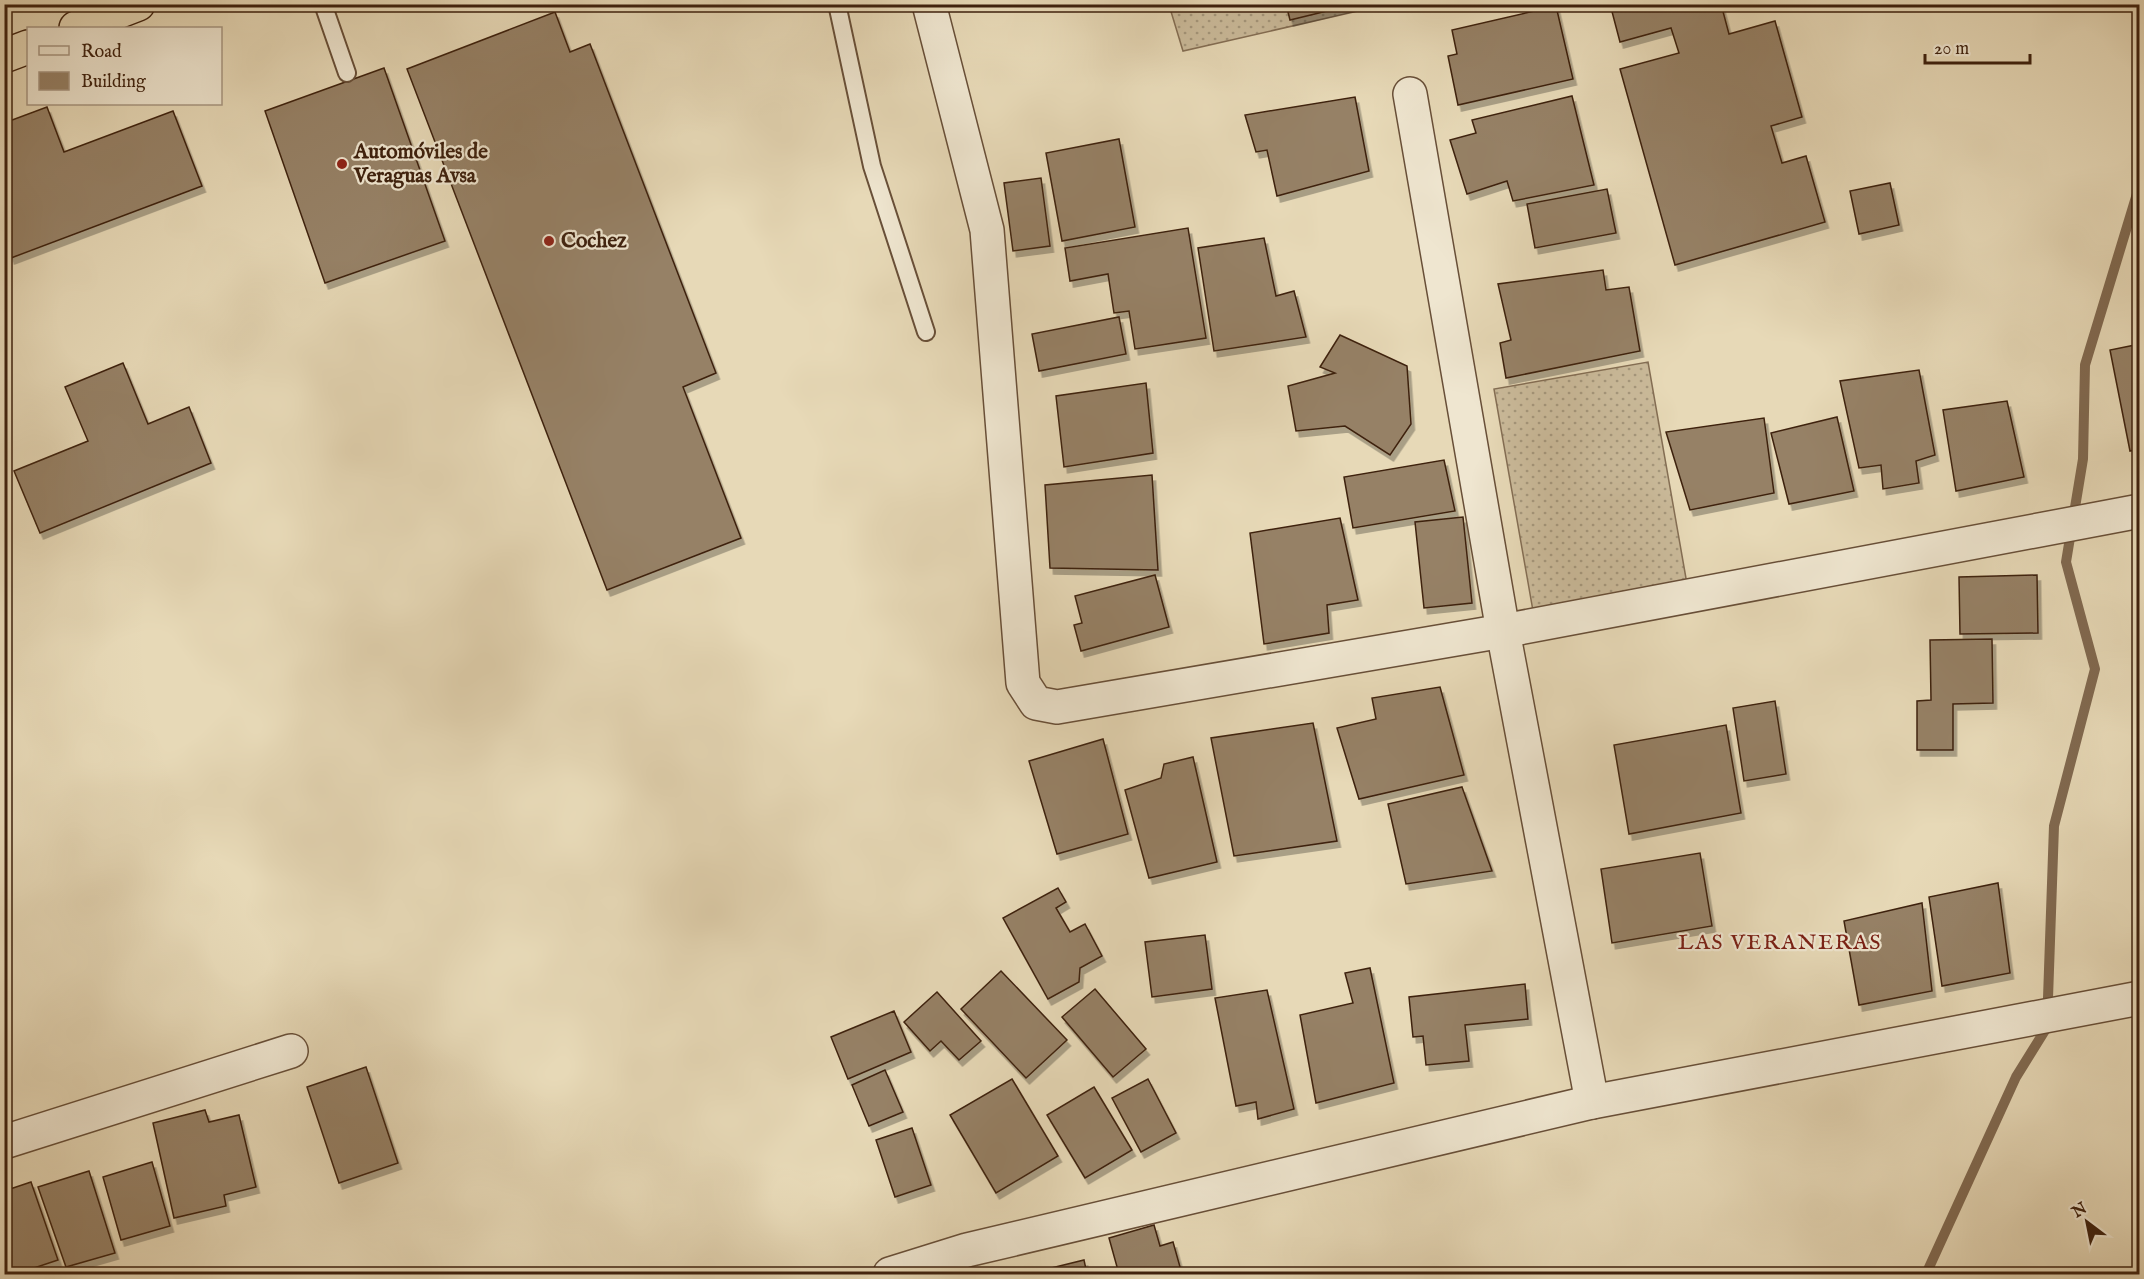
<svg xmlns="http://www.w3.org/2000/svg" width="2144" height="1279" font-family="'IM FELL English',serif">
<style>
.grass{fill:url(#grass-dots);stroke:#846e54;stroke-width:1.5}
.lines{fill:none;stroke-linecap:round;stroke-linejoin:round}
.stream{stroke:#816a51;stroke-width:10}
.building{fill:#968166;stroke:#3e210e;stroke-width:1.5;filter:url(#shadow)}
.lane-casing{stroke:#684f38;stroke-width:20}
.street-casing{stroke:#684f38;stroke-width:36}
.highway-casing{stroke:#3e210e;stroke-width:36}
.lane{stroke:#efe6d0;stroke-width:16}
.street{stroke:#efe6d0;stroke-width:33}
.highway{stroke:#e7d9b7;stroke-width:33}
.poi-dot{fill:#8f2418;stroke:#efe6d0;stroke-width:2}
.labels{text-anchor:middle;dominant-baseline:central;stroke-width:4.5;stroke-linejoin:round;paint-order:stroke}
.poi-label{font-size:21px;font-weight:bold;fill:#3e210e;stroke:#efe6d0;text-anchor:start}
.neighbourhood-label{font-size:22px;letter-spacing:1.5px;fill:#7a1f14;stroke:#efe6d0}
</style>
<defs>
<pattern id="grass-dots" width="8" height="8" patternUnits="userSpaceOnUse" patternTransform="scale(1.5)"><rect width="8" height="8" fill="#caba9a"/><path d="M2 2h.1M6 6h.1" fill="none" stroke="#a5977c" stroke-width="1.8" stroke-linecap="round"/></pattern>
<filter id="shadow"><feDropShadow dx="3.5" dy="6" stdDeviation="0" flood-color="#0004"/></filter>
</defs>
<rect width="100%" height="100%" fill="#e7d9b7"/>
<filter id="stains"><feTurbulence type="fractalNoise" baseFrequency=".00333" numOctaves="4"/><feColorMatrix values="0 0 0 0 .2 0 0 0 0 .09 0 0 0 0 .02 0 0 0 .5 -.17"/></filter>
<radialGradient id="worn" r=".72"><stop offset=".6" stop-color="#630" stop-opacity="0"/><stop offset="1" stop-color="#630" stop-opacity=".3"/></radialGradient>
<g class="grass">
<path d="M1366,4L1367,9L1183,51L1169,5Z"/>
<path d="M1648,362L1687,584L1533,611L1494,389Z"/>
</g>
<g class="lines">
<path class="stream" d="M1926,1274L2016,1077L2047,1027L2054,826L2095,669L2066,562L2083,459L2085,365L2140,184"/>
</g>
<g class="building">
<path d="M1286,4H1352V5L1290,20Z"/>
<path d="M1610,4H1721L1729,34L1775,21L1802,117L1771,126L1782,163L1806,156L1825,222L1675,265L1620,69L1679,53L1671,28L1620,42Z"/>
<path d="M1556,6L1573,79L1458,105L1448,56L1457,54L1452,30Z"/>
<path d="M555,12L570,52L590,44L716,373L683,387L741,538L607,590L407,69Z"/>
<path d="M384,68L445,241L325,283L265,111Z"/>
<path d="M1572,96L1594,185L1513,201L1507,181L1467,194L1450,140L1476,133L1472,120Z"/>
<path d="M1355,97L1369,171L1277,196L1267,150L1256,152L1245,115Z"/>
<path d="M47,107L64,152L173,111L202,186L11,258L4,241V176L10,173L4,158V123Z"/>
<path d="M1119,139L1135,227L1062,241L1046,153Z"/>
<path d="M1041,178L1050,246L1013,251L1004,183Z"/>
<path d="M1890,183L1899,225L1859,234L1850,191Z"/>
<path d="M1607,189L1616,233L1535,248L1527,204Z"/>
<path d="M1188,228L1206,338L1135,349L1129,311L1114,313L1108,274L1070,281L1065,248Z"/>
<path d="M1264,238L1276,296L1294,291L1306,337L1214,351L1198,248Z"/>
<path d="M1603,270L1606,290L1629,287L1640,351L1506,378L1500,343L1511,340L1498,284Z"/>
<path d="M1119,317L1126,354L1039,371L1032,334Z"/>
<path d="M1340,335L1407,366L1411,424L1390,455L1345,426L1296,431L1288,386L1335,373L1320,367Z"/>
<path d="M2140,344V449L2130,451L2110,350Z"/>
<path d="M123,363L148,424L189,407L211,463L40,533L14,471L88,441L65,387Z"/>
<path d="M1919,370L1935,455L1916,461L1919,483L1883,489L1881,465L1859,468L1840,381Z"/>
<path d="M1146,383L1153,453L1064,467L1056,396Z"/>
<path d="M2007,401L2024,477L1956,491L1943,410Z"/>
<path d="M1837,417L1854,491L1789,504L1771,433Z"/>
<path d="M1764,418L1774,493L1690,510L1666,432Z"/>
<path d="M1444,460L1455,511L1353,528L1344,477Z"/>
<path d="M1152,475L1158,570L1050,568L1045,485Z"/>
<path d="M1463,517L1472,603L1424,608L1415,522Z"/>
<path d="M1340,518L1358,600L1327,605L1329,633L1264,644L1250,533Z"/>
<path d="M1155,575L1169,627L1081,651L1074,625L1082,623L1075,596Z"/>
<path d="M2037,575L2038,633L1960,634L1959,577Z"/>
<path d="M1992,639L1993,703L1953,704V750H1917V701L1931,700L1930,640Z"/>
<path d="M1440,687L1464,775L1359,799L1337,728L1376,719L1372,698Z"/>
<path d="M1775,701L1786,774L1744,781L1733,708Z"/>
<path d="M1313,723L1337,841L1234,856L1211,738Z"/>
<path d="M1726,725L1741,813L1629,834L1614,745Z"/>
<path d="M1103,739L1128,834L1057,854L1029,761Z"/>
<path d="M1193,757L1217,862L1149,878L1125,790L1161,778L1164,764Z"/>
<path d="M1462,787L1492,871L1406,884L1388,804Z"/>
<path d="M1700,853L1712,926L1612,943L1601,869Z"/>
<path d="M1998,883L2010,973L1942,986L1929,897Z"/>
<path d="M1058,888L1066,902L1056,908L1070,932L1085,924L1102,956L1080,968L1079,982L1048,999L1003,918Z"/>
<path d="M1922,903L1932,991L1859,1005L1844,921Z"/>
<path d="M1205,935L1212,989L1152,997L1145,942Z"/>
<path d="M1370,968L1394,1083L1316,1103L1300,1015L1353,1003L1345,973Z"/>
<path d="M1001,971L1067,1040L1026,1078L961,1009Z"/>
<path d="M1525,984L1528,1019L1465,1025L1469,1061L1426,1065L1423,1036L1413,1037L1409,997Z"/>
<path d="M1095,989L1146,1049L1113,1077L1062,1017Z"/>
<path d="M1267,990L1294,1109L1258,1119L1256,1102L1236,1106L1215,998Z"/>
<path d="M937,992L981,1041L959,1060L941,1041L930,1051L904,1022Z"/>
<path d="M894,1011L911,1052L848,1079L831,1037Z"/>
<path d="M366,1067L398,1163L339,1183L307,1087Z"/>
<path d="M885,1070L903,1112L869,1126L852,1085Z"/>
<path d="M1012,1079L1058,1156L996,1193L950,1115Z"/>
<path d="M1148,1079L1176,1133L1141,1152L1112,1098Z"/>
<path d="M1094,1087L1132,1150L1085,1178L1047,1115Z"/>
<path d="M205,1110L209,1122L239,1115L256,1187L224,1195L226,1206L174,1218L153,1123Z"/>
<path d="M912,1128L931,1185L895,1197L876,1140Z"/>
<path d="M152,1162L170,1226L121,1240L103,1177Z"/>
<path d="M89,1171L115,1253L66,1267L38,1187Z"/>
<path d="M31,1182L58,1260L16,1274H6L4,1269V1191Z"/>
<path d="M1154,1225L1160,1246L1173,1242L1182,1274H1119L1109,1238Z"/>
<path d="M1084,1260L1087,1274H1027Z"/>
</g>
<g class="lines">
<g class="lane-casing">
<g id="lane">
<path d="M323,4L347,73"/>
<path d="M837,4L872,166L926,332"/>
</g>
</g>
<g class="street-casing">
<g id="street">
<path d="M929,4L987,230L1023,683L1036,703L1057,707L1503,631L2140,511"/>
<path d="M1410,94L1503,631L1592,1102"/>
<path d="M4,1142L291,1051"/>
<path d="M890,1274L967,1250L1592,1102L2140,998"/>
</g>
</g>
<g class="highway-casing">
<g id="highway">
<path d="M76,28L138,4"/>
<path d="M4,56L28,47"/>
</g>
</g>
<use href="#lane" class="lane"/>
<use href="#street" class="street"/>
<use href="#highway" class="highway"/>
</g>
<g class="poi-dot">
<circle cx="342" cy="164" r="6"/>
<circle cx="549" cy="241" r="6"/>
</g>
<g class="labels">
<g class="poi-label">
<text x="354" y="152">Automóviles de<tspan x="354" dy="24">Veraguas Avsa</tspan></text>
<text x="561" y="241">Cochez</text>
</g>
<g class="neighbourhood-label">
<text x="1780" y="943">LAS VERANERAS</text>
</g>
</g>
<rect width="2144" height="1279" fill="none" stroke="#e7d9b7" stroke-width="24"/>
<rect x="6" y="6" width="2132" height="1267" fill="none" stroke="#3e210e" stroke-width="3"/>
<rect x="12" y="12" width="2120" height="1255" fill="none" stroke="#3e210e" stroke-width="1.5"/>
<rect x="27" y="27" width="195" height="78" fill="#efe6d0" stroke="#a89782" stroke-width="1.5"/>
<rect x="39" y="46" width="30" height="9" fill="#efe6d0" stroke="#a89782" stroke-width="1.5"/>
<text x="81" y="57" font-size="18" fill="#3e210e">Road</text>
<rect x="39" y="72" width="30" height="18" fill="#968166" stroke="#a89782" stroke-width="1.5"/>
<text x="81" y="87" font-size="18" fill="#3e210e">Building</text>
<g transform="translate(2087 1222) rotate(328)" stroke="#efe6d0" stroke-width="4.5" paint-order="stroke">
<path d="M0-4.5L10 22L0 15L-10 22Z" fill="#3e210e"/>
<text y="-9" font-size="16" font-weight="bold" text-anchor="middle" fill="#3e210e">N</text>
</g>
<path d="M1925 54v9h105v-9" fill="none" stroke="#3e210e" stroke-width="3"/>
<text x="1934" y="54" font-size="18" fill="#3e210e" stroke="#efe6d0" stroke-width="4.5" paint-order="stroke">20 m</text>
<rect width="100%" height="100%" filter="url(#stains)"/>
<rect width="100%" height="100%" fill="url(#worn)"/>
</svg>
